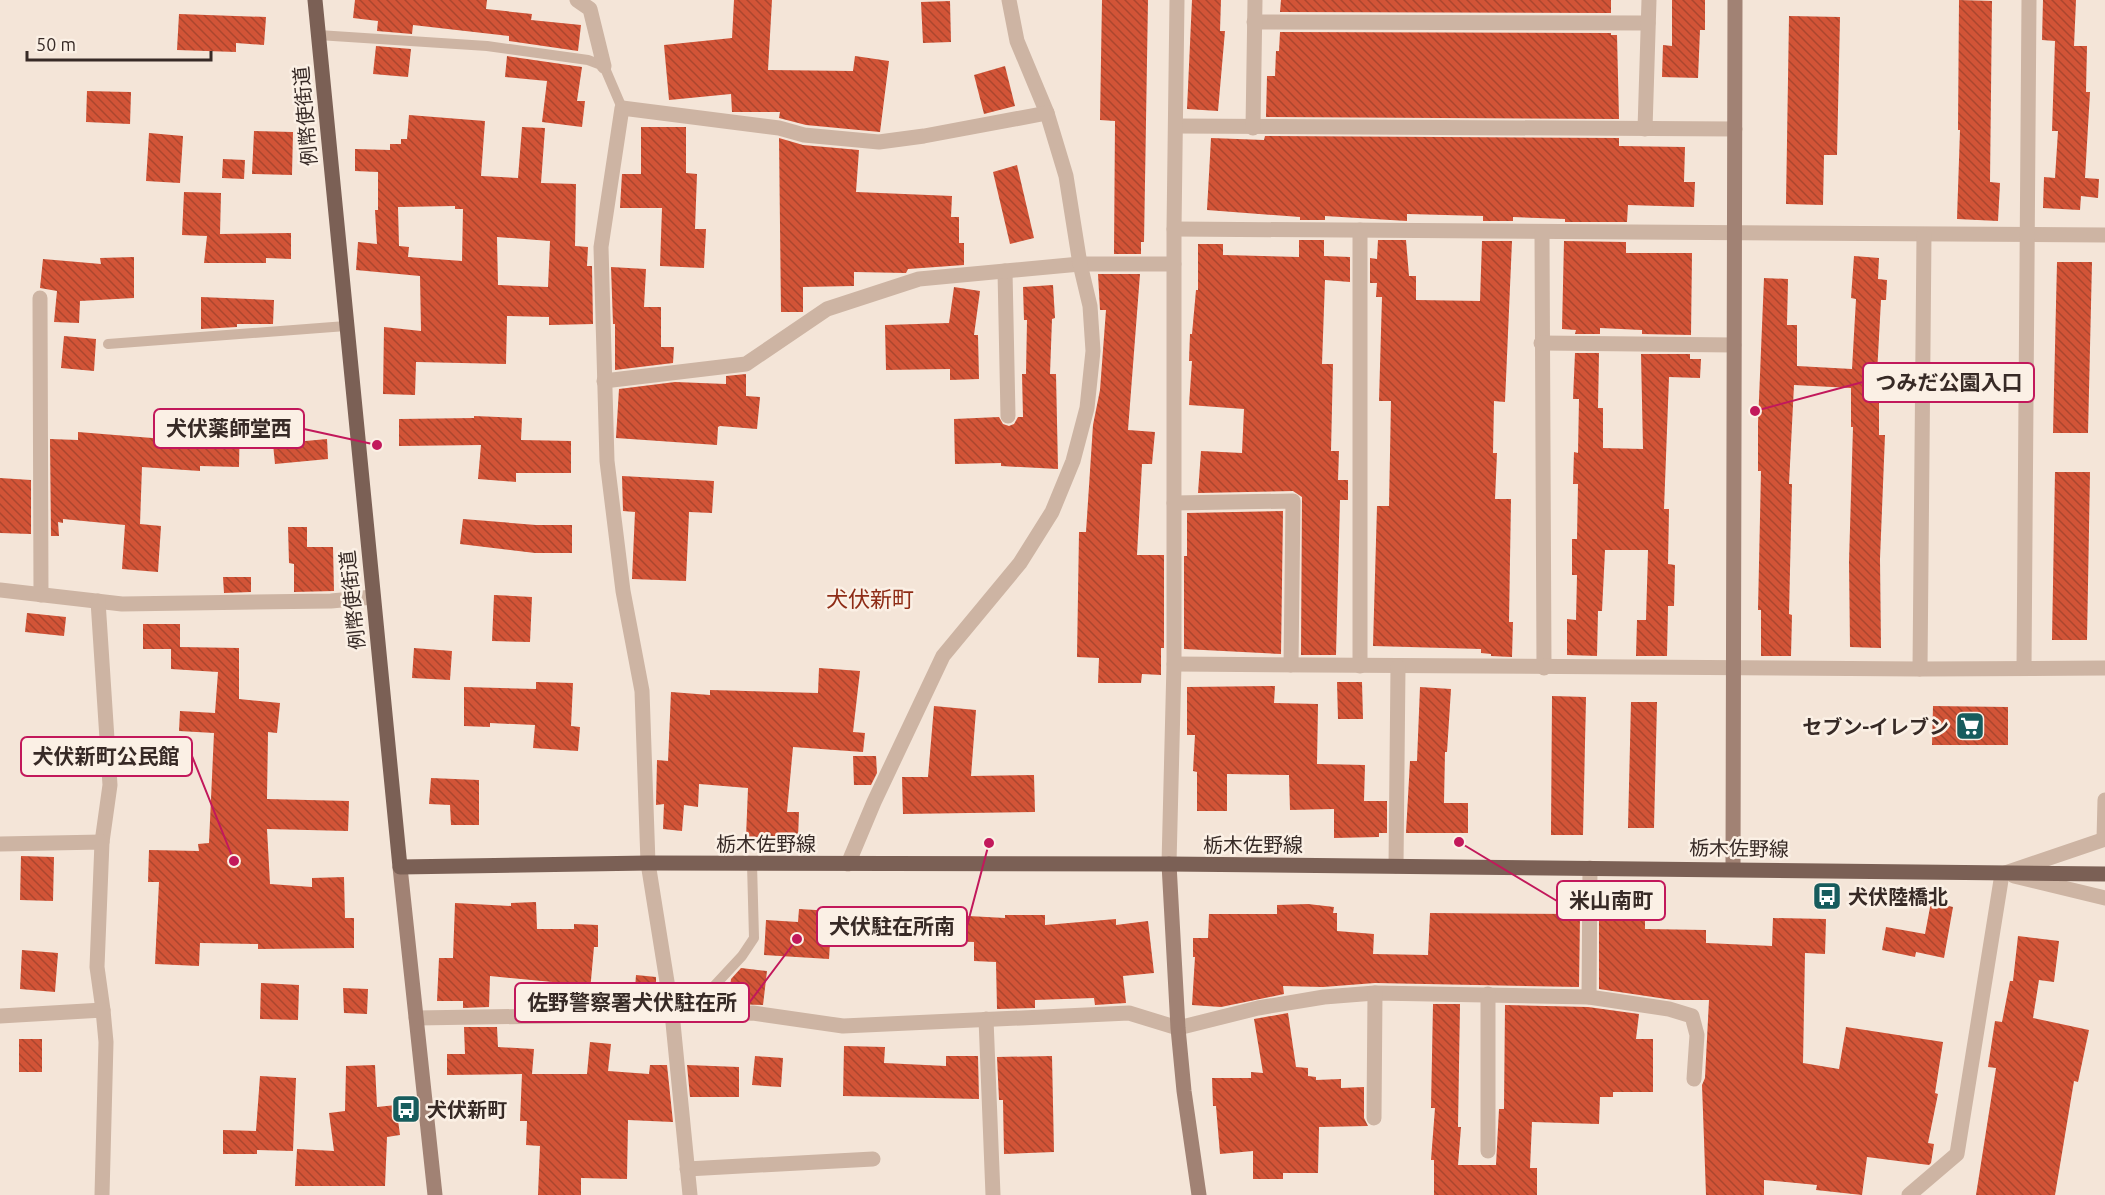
<svg xmlns="http://www.w3.org/2000/svg" width="2105" height="1195" font-family="Ubuntu,'Noto Sans JP',sans-serif">
<style>
.building{fill:url(#building-back-hatch);fill-rule:evenodd}
.lines{fill:none;stroke-linecap:round;stroke-linejoin:round}
.lane{stroke:#cdb4a3;stroke-width:10}
.street{stroke:#cdb4a3;stroke-width:15}
.secondary{stroke:#a18274;stroke-width:15}
.primary{stroke:#7b6055;stroke-width:15}
.labels{text-anchor:middle;dominant-baseline:central;stroke-width:5;stroke-linejoin:round;paint-order:stroke}
.street-label{font-size:20px;fill:#372a26;stroke:#fbf0e5}
.poi-label{font-size:20px;font-weight:bold;fill:#372a26;stroke:#fbf0e5;text-anchor:start}
.quarter-label{font-size:22px;fill:#8e2c16;stroke:#fbf0e5}
.leader{fill:none;stroke:#c2185b;stroke-width:2}
.callout-dot{fill:#c2185b;stroke:#fbf0e5;stroke-width:2}
.callout{fill:#fbf0e5;stroke:#c2185b;stroke-width:2}
.callout-label{font-size:21px;text-anchor:middle;font-weight:bold;fill:#372a26}
</style>
<defs>
<pattern id="building-back-hatch" width="6" height="6" patternUnits="userSpaceOnUse" patternTransform="scale(1.5)"><rect width="6" height="6" fill="#d25437"/><path d="M-1 5l2 2M0 0l6 6M5-1l2 2" fill="none" stroke="#ab462e"/></pattern>
</defs>
<rect width="100%" height="100%" fill="#f4e5d8"/>
<g class="building">
<path d="M355,0H487L486,9L532,14L531,20L581,25L578,51L509,41V36L413,25L412,34L377,31L378,21L353,18Z"/>
<path d="M734,0H772L768,70L853,71L855,56L889,61L880,132L806,125L779,118L780,112H732L731,94L669,100L664,45L732,38Z"/>
<path d="M1102,0H1148L1144,242H1141V254H1114L1115,121L1100,120Z"/>
<path d="M1192,0H1221L1220,31H1225L1218,111L1187,109Z"/>
<path d="M1281,0H1611V13L1280,12Z"/>
<path d="M1672,0H1705V30H1700L1698,78L1662,77L1663,45L1672,46Z"/>
<path d="M1959,0L1992,1L1990,182L2000,183L1998,221L1957,219L1960,130H1958Z"/>
<path d="M2043,0H2076L2074,46H2087L2086,92H2090L2085,178L2099,179L2098,198L2081,196L2080,210L2043,208L2044,177L2055,178L2058,131H2052L2055,41L2042,40Z"/>
<path d="M950,1L951,42L923,43L921,2Z"/>
<path d="M179,14L266,17L264,45L236,43V52L177,50Z"/>
<path d="M1789,16L1840,17L1837,155H1824L1823,205L1786,204Z"/>
<path d="M1280,32L1611,33V35H1617L1619,119L1266,117L1267,76H1275L1276,51H1279Z"/>
<path d="M376,46L411,49L408,77L373,74Z"/>
<path d="M507,56L582,67L577,101H585L582,127L542,122L547,81L505,77Z"/>
<path d="M1005,66L1015,106L984,114L974,75Z"/>
<path d="M87,91L131,92L130,124L86,122Z"/>
<path d="M409,115L485,121L481,176L518,178L522,127L545,128L541,183L576,184L575,246L588,247L587,266H592L593,324L549,325V317L507,316L506,364L416,362L415,395L383,394L384,327L421,331L420,276L356,270L358,242L377,244L375,210H378V172L355,171V149L390,150V144H401V139H407ZM455,206V209H463L462,261L408,257L409,247L399,246L398,207ZM497,237L550,241L548,287L498,285Z"/>
<path d="M641,127H686V173L697,174L695,229H706L704,268L660,266L662,208H620L622,174H641Z"/>
<path d="M254,131L293,132L292,175L252,174Z"/>
<path d="M149,133L183,136L180,183L146,181Z"/>
<path d="M1265,136L1619,138V146L1685,147L1684,182H1695L1694,207L1628,205L1627,222H1565V219L1513,217V221H1483V216L1407,214V221L1325,216V220H1300V217L1207,210L1211,138L1264,140Z"/>
<path d="M779,138L803,145L859,150L856,192L952,196L951,217H959V243H964V265L908,269L906,273L854,272V286L803,287V312H781Z"/>
<path d="M223,159L245,160L244,179L222,178Z"/>
<path d="M1017,165L1034,238L1010,244L993,172Z"/>
<path d="M184,192L221,193L220,234L291,233V259L266,258V263H204L207,236L182,235Z"/>
<path d="M1299,240H1324V256L1350,257V282L1325,280L1322,364H1333L1331,451H1339L1338,480H1348V500H1340L1336,655H1301L1302,497L1293,491L1198,493L1201,451L1242,453L1244,409L1189,405L1192,361H1189L1190,334H1192L1196,290H1198V244H1223V255L1299,257Z"/>
<path d="M1378,240H1406L1409,276H1416V300L1480,301L1482,241H1512L1505,402L1494,401L1493,453H1497L1495,499H1511L1509,622H1513L1512,657L1491,656V654L1481,653V649L1373,646L1377,506H1389L1391,401H1379L1382,297H1376L1377,283H1370V258L1377,259Z"/>
<path d="M1564,241L1626,242V253H1692L1691,335L1642,334V330L1600,328V334H1575L1576,330L1562,329Z"/>
<path d="M1854,256L1879,258L1878,279L1887,280L1886,300H1881L1876,392H1879V435H1885L1880,559L1881,648L1850,647L1849,562L1853,427H1851V388L1794,385L1789,484H1792L1789,614L1792,615L1791,656H1761V610H1758L1761,471H1758V423L1764,278L1788,279L1787,325H1797V366L1852,369L1856,299L1851,298Z"/>
<path d="M134,257V298L80,301L79,323L54,322L57,291L40,288L43,259L101,264L100,258Z"/>
<path d="M2057,262H2092L2088,433H2053Z"/>
<path d="M611,267L646,269L644,307H661V347H674L673,363L615,370V324H613Z"/>
<path d="M1098,274H1140L1128,430L1155,432L1152,464H1142L1137,555H1164V648H1161V675L1142,674L1141,683H1098L1099,658L1077,657L1079,532H1086L1093,425L1100,390L1106,310H1100Z"/>
<path d="M1053,285L1055,318L1052,319L1050,374H1056L1058,469L1001,466V463L955,464L954,419L999,417L1003,424L1009,426L1014,424L1018,417H1023L1022,374H1026L1027,320H1024L1023,287Z"/>
<path d="M954,287L980,291L974,335H978L979,379L950,380V369L886,370L885,325L949,323Z"/>
<path d="M201,297L274,300L273,324H237V327L201,329Z"/>
<path d="M64,336L96,339L94,371L61,368Z"/>
<path d="M1575,353H1599L1598,408H1603V448L1643,449L1641,354H1690V359H1701L1700,378L1669,377L1664,509H1669L1668,564L1675,565L1674,606H1668L1667,656H1636L1637,620H1646L1648,550H1605L1602,611H1598L1597,656L1567,655V619L1576,620L1577,575H1572V539H1577L1578,484H1573L1574,452L1578,453L1579,399H1573Z"/>
<path d="M746,374V396L760,397L757,429L720,426L718,427L717,445L616,438L619,389L675,382L726,384V376Z"/>
<path d="M202,415L240,416L239,467L200,466V471L142,467L140,524L161,526L158,572L122,569L125,525L63,519V523L58,522L59,536H51L50,439L78,440V432L177,440L178,422L202,424Z"/>
<path d="M474,416L522,418L521,440L571,441V473H516V482L478,479L481,445L399,446V419L474,418Z"/>
<path d="M327,439L328,459L275,464L273,444Z"/>
<path d="M2055,472H2090L2087,640H2052Z"/>
<path d="M622,476L714,481L712,513L689,512L686,581L632,579L635,512L623,511Z"/>
<path d="M0,478L31,480V534L0,533Z"/>
<path d="M1283,511L1281,654L1184,649V556H1187V513Z"/>
<path d="M463,519L536,525H572V553H535L460,544Z"/>
<path d="M288,527H307V547H333L334,591L294,592V564L289,563Z"/>
<path d="M223,577H251V592L224,593Z"/>
<path d="M494,595L532,597L530,642L492,641Z"/>
<path d="M27,613L66,617L64,636L25,632Z"/>
<path d="M143,624H180V647L239,648V699L280,703L277,733L268,732L267,799L349,801L348,831L267,829L270,884L312,887V878L344,877L345,918H354V948L258,949V944L200,943L199,966L155,964L159,882H148L149,850L199,851L198,844L209,843L214,733L179,731L180,711L215,713L218,672L171,669V649H143Z"/>
<path d="M414,648L452,651L450,680L412,678Z"/>
<path d="M819,668L860,671L853,732L865,733L863,752L793,747L787,812H799L798,838L746,837L748,788L699,784L698,807L684,805L682,831L663,829L664,804L656,805L657,760L668,761L671,692L710,695V690L818,693Z"/>
<path d="M536,682L573,683L571,726L580,727L578,751L533,748L535,725L490,723V727L464,726V687L536,689Z"/>
<path d="M1337,682H1362L1363,719H1338Z"/>
<path d="M1275,686L1274,703L1318,704L1317,764L1365,765L1364,801H1387V833H1379V837L1334,838V809L1290,810L1289,775L1227,774V811H1197V772L1193,771L1195,735H1187V687Z"/>
<path d="M1420,687L1451,689L1447,752H1445L1444,803H1468V833H1406L1410,761H1417Z"/>
<path d="M1552,696L1586,697L1583,835H1551Z"/>
<path d="M1631,702H1657L1654,828H1628Z"/>
<path d="M934,706L976,710L971,776L1034,775L1035,812L903,814L902,777H928Z"/>
<path d="M1933,706L2008,707V745H1932Z"/>
<path d="M853,756H876L877,773L871,785H854Z"/>
<path d="M431,778L479,780V825H451L450,805L429,804Z"/>
<path d="M21,856L54,857L53,901L20,900Z"/>
<path d="M536,902L537,929H574V924L598,925V947H594L589,1002L561,1000L563,983L490,976L489,1007L463,1008V1001H437L439,958H453L455,903L511,906V903Z"/>
<path d="M1931,902L1953,907L1944,958L1916,952L1915,957L1882,950L1886,927L1925,934Z"/>
<path d="M1308,904L1334,907L1333,913H1337V931L1374,934L1373,954L1428,955L1430,913L1580,914L1579,987L1375,983L1323,987L1283,986L1284,994L1221,1007L1192,1005L1195,957H1193V938H1208L1209,914H1277V905Z"/>
<path d="M799,909L832,911L829,959L764,955L766,920L798,922Z"/>
<path d="M1599,914L1645,915V929L1706,930V943L1772,946L1773,918L1826,919L1825,954L1805,953L1803,1063L1839,1069L1846,1027L1943,1042L1935,1093L1938,1094L1928,1143L1934,1144L1931,1163L1929,1165L1867,1157L1862,1195L1816,1190L1817,1185L1764,1180V1195H1706L1702,1085L1705,1078L1709,1000H1673L1599,989Z"/>
<path d="M950,915L1005,918V915H1045V925L1116,919V925L1148,921L1154,973L1123,976L1126,1003L1095,1005L1094,998L1035,1000V1008L997,1009L996,962L974,961V942L948,941Z"/>
<path d="M2018,936L2059,941L2054,982L2039,980L2033,1018L2089,1030L2078,1082L2074,1081L2055,1195H1976L1996,1068L1988,1067L1995,1021L2002,1022L2010,981H2013Z"/>
<path d="M22,950L58,953L55,992L20,989Z"/>
<path d="M741,968L767,971L763,1005L728,1004L731,979Z"/>
<path d="M636,975L656,977V1004L634,1002Z"/>
<path d="M261,983L299,985L298,1020L260,1019Z"/>
<path d="M343,988L368,989L367,1014L344,1013Z"/>
<path d="M1433,1004H1460L1458,1127H1461L1458,1165H1496L1499,1109H1504L1505,1005L1588,1007L1639,1014L1636,1039H1653V1092H1613V1097H1600L1599,1124L1532,1122L1530,1168H1537V1195H1434V1160H1431L1435,1108H1431Z"/>
<path d="M1288,1013L1296,1067L1308,1068V1076L1316,1077V1080L1341,1079V1088L1364,1087V1118L1368,1126L1319,1127L1318,1173H1283V1179H1253V1151L1220,1154L1216,1106H1213L1212,1078H1251V1072L1263,1073L1254,1019Z"/>
<path d="M464,1027H497L498,1047L534,1049L532,1074H587L590,1042L611,1044L608,1071L649,1074L650,1065H667L673,1122L628,1120L627,1179L581,1178V1195H538L540,1146L526,1145L527,1121H520L522,1074L447,1075V1054H465Z"/>
<rect x="19" y="1039" width="23" height="33"/>
<path d="M844,1046L885,1047L884,1063L946,1066V1056H978L979,1099L843,1096Z"/>
<path d="M755,1056L783,1058L781,1087L752,1085Z"/>
<path d="M1052,1056L1054,1152L1004,1154L1003,1100H999L997,1057Z"/>
<path d="M375,1065L377,1107L396,1105L400,1135L387,1137L385,1186H295L297,1149L334,1151L329,1113L345,1111L346,1066Z"/>
<path d="M687,1065L739,1067V1097H690Z"/>
<path d="M260,1076L296,1078L293,1151L257,1150V1154H223V1130L256,1131Z"/>
</g>
<g class="lines">
<g class="lane">
<path d="M318,35L487,46L588,60L604,66L622,108"/>
<path d="M108,344L346,326"/>
<path d="M689,1013L742,956L754,938L752,864"/>
</g>
<g class="street">
<path d="M577,0L590,9L604,66"/>
<path d="M1254,22L1648,23"/>
<path d="M1177,126L1735,129"/>
<path d="M1253,128L1255,0"/>
<path d="M1645,129L1649,0"/>
<path d="M1174,229L2105,235"/>
<path d="M1360,230V666"/>
<path d="M1542,233L1544,668"/>
<path d="M1005,271L1008,416"/>
<path d="M40,298L41,595"/>
<path d="M1541,343L1734,345"/>
<path d="M604,381L746,364L827,309L919,279L1080,264H1174"/>
<path d="M1174,503L1293,501L1291,665"/>
<path d="M0,590L122,604L331,601L373,597"/>
<path d="M98,601L110,785L102,842"/>
<path d="M1174,664L1920,669L2105,668"/>
<path d="M2024,668L2029,0"/>
<path d="M1920,669L1924,235"/>
<path d="M2104,839L2105,800"/>
<path d="M0,844L102,842L97,967L103,1010"/>
<path d="M848,864L874,802L943,656L1020,563L1052,512L1073,461L1087,408L1093,351L1090,306L1080,264L1066,176L1047,113L1017,41L1009,0"/>
<path d="M1169,864L1174,664V229L1177,0"/>
<path d="M1396,866L1398,667"/>
<path d="M2014,876L2105,898"/>
<path d="M1589,997L1590,868"/>
<path d="M0,1016L103,1010L106,1042L102,1195"/>
<path d="M416,1018L753,1013L843,1026L1129,1013L1178,1028L1258,1008L1324,997L1375,993L1589,997L1669,1009L1692,1016L1697,1035L1694,1079"/>
<path d="M986,1019L993,1195"/>
<path d="M1374,1118L1375,993"/>
<path d="M1488,1151V994"/>
<path d="M687,1169L873,1159"/>
<path d="M690,1195L672,1013L648,863L642,691L623,591L607,461L601,247L622,108L779,128L804,135L879,142L924,136L1047,113"/>
<path d="M1909,1195L1957,1154L2002,874L2105,839"/>
</g>
<g class="secondary">
<path d="M1169,864L1178,1028L1184,1091L1199,1195"/>
<path d="M400,867L435,1195"/>
<path d="M1733,869L1735,0"/>
</g>
<path class="primary" d="M315,0L400,867L648,863L1169,864L2105,874"/>
</g>
<defs>
<g id="supermarket-square" transform="scale(1.5)"><rect x="-9" y="-9" width="18" height="18" rx="4" fill="#175c5d" stroke="#fbf0e5"/><path d="M-6-5.5h2.5l.6 2H6L4.5 2H-2.5L-4.4-4H-6ZM-1.5 3.2a1.3 1.3 0 1 0 .1 0ZM3 3.2a1.3 1.3 0 1 0 .1 0Z" fill="#fff"/></g>
<g id="bus-square" transform="scale(1.5)"><rect x="-9" y="-9" width="18" height="18" rx="4" fill="#175c5d" stroke="#fbf0e5"/><path d="M-5-6H5V4H4V6H2V4H-2V6H-4V4H-5ZM-3.5-4V0h7V-4ZM-3.5 1.2v1.5H-2V1.2ZM2 1.2v1.5H3.5V1.2Z" fill="#fff"/></g>
</defs>
<g fill-rule="evenodd">
<use href="#supermarket-square" x="1970" y="726"/>
<use href="#bus-square" x="1827" y="896"/>
<use href="#bus-square" x="406" y="1109"/>
</g>
<g class="labels">
<g class="street-label">
<text transform="translate(305 116) rotate(-95)">例幣使街道</text>
<text transform="translate(352 600) rotate(-96)">例幣使街道</text>
<text x="766" y="843">栃木佐野線</text>
<text x="1253" y="844">栃木佐野線</text>
<text transform="translate(1739 848) rotate(1)">栃木佐野線</text>
</g>
<g class="poi-label">
<text x="1949" y="726" text-anchor="end">セブン-イレブン</text>
<text x="1848" y="896">犬伏陸橋北</text>
<text x="427" y="1109">犬伏新町</text>
</g>
<g class="quarter-label">
<text x="870" y="598">犬伏新町</text>
</g>
</g>
<path class="leader" d="M1755 411L1863 382M377 445L304 429M234 861L192 756M1459 842L1557 901M989 843L967 926M797 939L749 1003"/>
<g class="callout-dot">
<circle cx="1755" cy="411" r="6"/>
<circle cx="377" cy="445" r="6"/>
<circle cx="234" cy="861" r="6"/>
<circle cx="1459" cy="842" r="6"/>
<circle cx="989" cy="843" r="6"/>
<circle cx="797" cy="939" r="6"/>
</g>
<g class="callout">
<rect x="1863" y="363" width="171" height="39" rx="6"/>
<rect x="154" y="409" width="150" height="39" rx="6"/>
<rect x="21" y="737" width="171" height="39" rx="6"/>
<rect x="1557" y="881" width="108" height="39" rx="6"/>
<rect x="817" y="907" width="150" height="39" rx="6"/>
<rect x="515" y="983" width="234" height="39" rx="6"/>
</g>
<g class="callout-label">
<text x="1949" y="390">つみだ公園入口</text>
<text x="229" y="436">犬伏薬師堂西</text>
<text x="106" y="764">犬伏新町公民館</text>
<text x="1611" y="908">米山南町</text>
<text x="892" y="934">犬伏駐在所南</text>
<text x="632" y="1010">佐野警察署犬伏駐在所</text>
</g>
<path d="M27 51v9h184v-9" fill="none" stroke="#372a26" stroke-width="3"/>
<text x="36" y="51" font-size="18" fill="#372a26" stroke="#fbf0e5" stroke-width="4.5" paint-order="stroke">50 m</text>
</svg>
